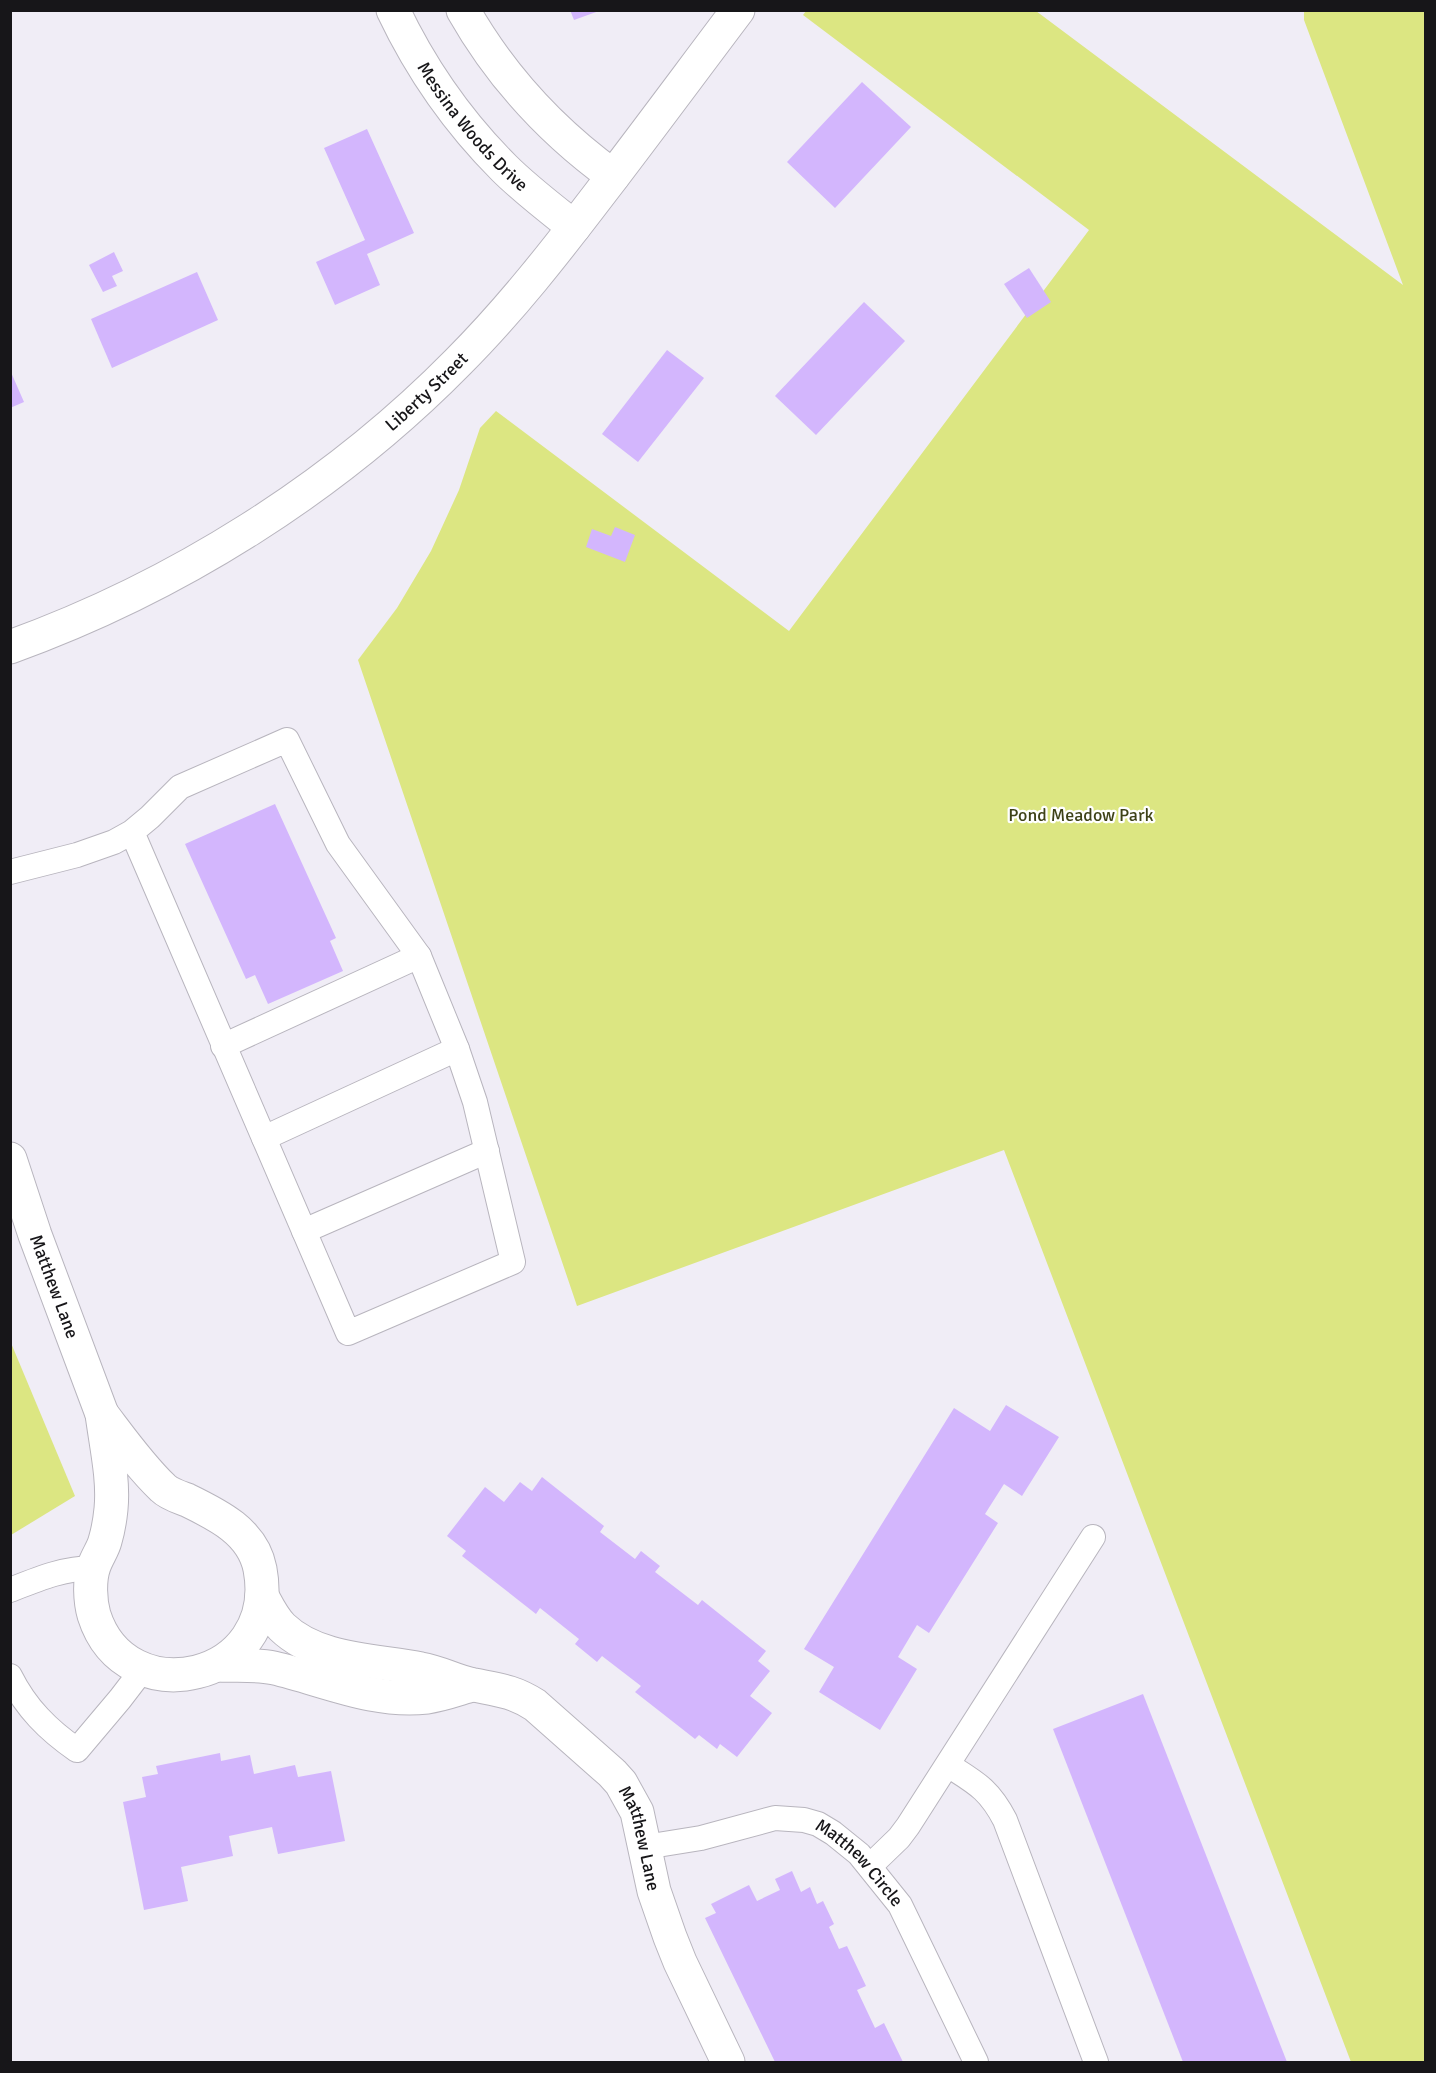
<svg xmlns="http://www.w3.org/2000/svg" width="1436" height="2073" font-family="Signika,sans-serif">
<style>
.green{fill:#dce682}
.building{fill:#d3b6fd}
.lines{fill:none;stroke-linecap:round;stroke-linejoin:round}
.service-casing{stroke:#b8b5be;stroke-width:26}
.minor-casing{stroke:#b8b5be;stroke-width:35}
.secondary-casing{stroke:#b8b5be;stroke-width:35}
.service{stroke:#fff;stroke-width:24}
.minor{stroke:#fff;stroke-width:33}
.secondary{stroke:#fff;stroke-width:33}
.labels{text-anchor:middle;dominant-baseline:central;stroke-width:4.5;stroke-linejoin:round;paint-order:stroke}
.street-label{font-size:18px;fill:#171619;stroke:#fff}
.park-label{font-size:18px;fill:#3e4217;stroke:#fff}
</style>
<rect width="100%" height="100%" fill="#f0edf6"/>
<g class="green">
<path d="M806,11H1036L1403,285L1304,20V11H1425V2062H1351L1004,1150L577,1306L358,660L397,608L431,551L459,490L480,428L496,411L789,631L1089,230L803,15Z"/>
<path d="M11,1343L75,1496L11,1535H10Z"/>
</g>
<g class="building">
<path d="M570,10H599V11L574,20Z"/>
<path d="M862,82L911,127L835,208L787,162Z"/>
<path d="M367,129L414,233L367,254L380,285L335,305L316,262L365,240L324,148Z"/>
<path d="M114,252L123,271L112,276L117,286L103,292L89,265Z"/>
<path d="M1029,268L1051,302L1027,318L1004,284Z"/>
<path d="M197,272L218,320L112,368L91,319Z"/>
<path d="M864,302L905,341L816,435L775,396Z"/>
<path d="M667,350L704,378L638,462L602,434Z"/>
<path d="M10,370L24,402L10,408Z"/>
<path d="M615,527L635,535L625,562L586,547L592,529L611,536Z"/>
<path d="M275,804L336,938L330,941L343,971L268,1004L255,975L246,979L185,844Z"/>
<path d="M1006,1405L1059,1437L1022,1496L1004,1484L985,1514L998,1523L929,1633L917,1625L898,1657L917,1669L880,1730L819,1692L834,1667L804,1649L954,1408L990,1431Z"/>
<path d="M542,1477L604,1526L600,1532L635,1559L641,1551L660,1566L655,1572L698,1605L702,1600L766,1651L758,1661L770,1671L750,1696L772,1713L737,1757L720,1744L717,1749L699,1735L695,1739L635,1692L641,1686L602,1656L597,1662L575,1644L579,1639L540,1608L536,1614L462,1556L466,1551L447,1536L485,1487L504,1502L520,1482L532,1491Z"/>
<path d="M1143,1694L1287,2062H1183L1053,1729Z"/>
<path d="M220,1753L221,1761L250,1755L254,1774L295,1765L298,1777L331,1771L345,1841L278,1854L272,1827L229,1836L233,1856L181,1867L188,1901L144,1910L123,1802L146,1797L142,1777L158,1774L156,1766Z"/>
<path d="M792,1871L801,1892L810,1887L817,1904L823,1901L834,1924L829,1927L839,1949L847,1946L866,1986L857,1990L875,2028L884,2023L903,2062H775L705,1918L716,1913L711,1904L749,1885L757,1901L780,1890L775,1879Z"/>
</g>
<g class="lines">
<g class="service-casing">
<g id="service">
<path d="M10,872L77,855L114,842L132,832L150,817L180,787L287,740L338,844L419,956L457,1049L475,1102L513,1262L348,1333L132,832"/>
<path d="M223,1046L419,956"/>
<path d="M264,1138L457,1049"/>
<path d="M304,1231L487,1151"/>
<path d="M10,1590C38,1579 64,1568 93,1568"/>
<path d="M10,1676C26,1708 48,1730 77,1750L120,1699L143,1669"/>
<path d="M948,1765C976,1783 989,1789 1005,1820L1096,2062"/>
<path id="s1" d="M645,1847L701,1838L775,1818L804,1820L818,1824L833,1833L859,1854L900,1905L976,2062"/>
<path d="M870,1866L899,1838L908,1826L1093,1537"/>
</g>
</g>
<g class="minor-casing">
<g id="minor">
<path id="s2" d="M393,10C421,69 458,122 504,168C525,189 550,208 574,227"/>
<path d="M463,10C501,77 551,131 613,176"/>
<path id="s3" d="M10,1159L35,1235L102,1414"/>
<path d="M102,1414C121,1439 140,1466 163,1488C169,1494 179,1497 187,1500C218,1515 253,1532 260,1569C281,1681 126,1716 94,1615C90,1601 89,1580 94,1566C97,1557 103,1549 105,1541C108,1531 110,1519 111,1509C114,1479 106,1445 102,1414Z"/>
<path id="s4" d="M262,1596C268,1607 273,1618 282,1627C317,1661 376,1660 421,1669C440,1672 456,1682 474,1685C499,1690 513,1691 535,1705L612,1773L621,1783L637,1812L654,1891L670,1937L680,1962L728,2062"/>
<path d="M219,1665C237,1666 256,1664 274,1668C325,1680 373,1703 427,1697C442,1695 458,1689 472,1685"/>
</g>
</g>
<g class="secondary-casing">
<g id="secondary">
<path id="s5" d="M10,647C176,587 334,488 458,362C510,310 556,251 601,192C647,132 692,71 738,10"/>
</g>
</g>
<use href="#service" class="service"/>
<use href="#minor" class="minor"/>
<use href="#secondary" class="secondary"/>
</g>
<g class="labels">
<g class="street-label">
<text stroke="none"><textPath href="#s2" startOffset="142">Messina Woods Drive</textPath></text>
<text stroke="none"><textPath href="#s5" startOffset="492">Liberty Street</textPath></text>
<text stroke="none"><textPath href="#s3" startOffset="135">Matthew Lane</textPath></text>
<text stroke="none"><textPath href="#s4" startOffset="480">Matthew Lane</textPath></text>
<text stroke="none"><textPath href="#s1" startOffset="234">Matthew Circle</textPath></text>
</g>
<g class="park-label">
<text x="1081" y="815">Pond Meadow Park</text>
</g>
</g>
<rect width="1436" height="2073" fill="none" stroke="#171619" stroke-width="24"/>
</svg>
